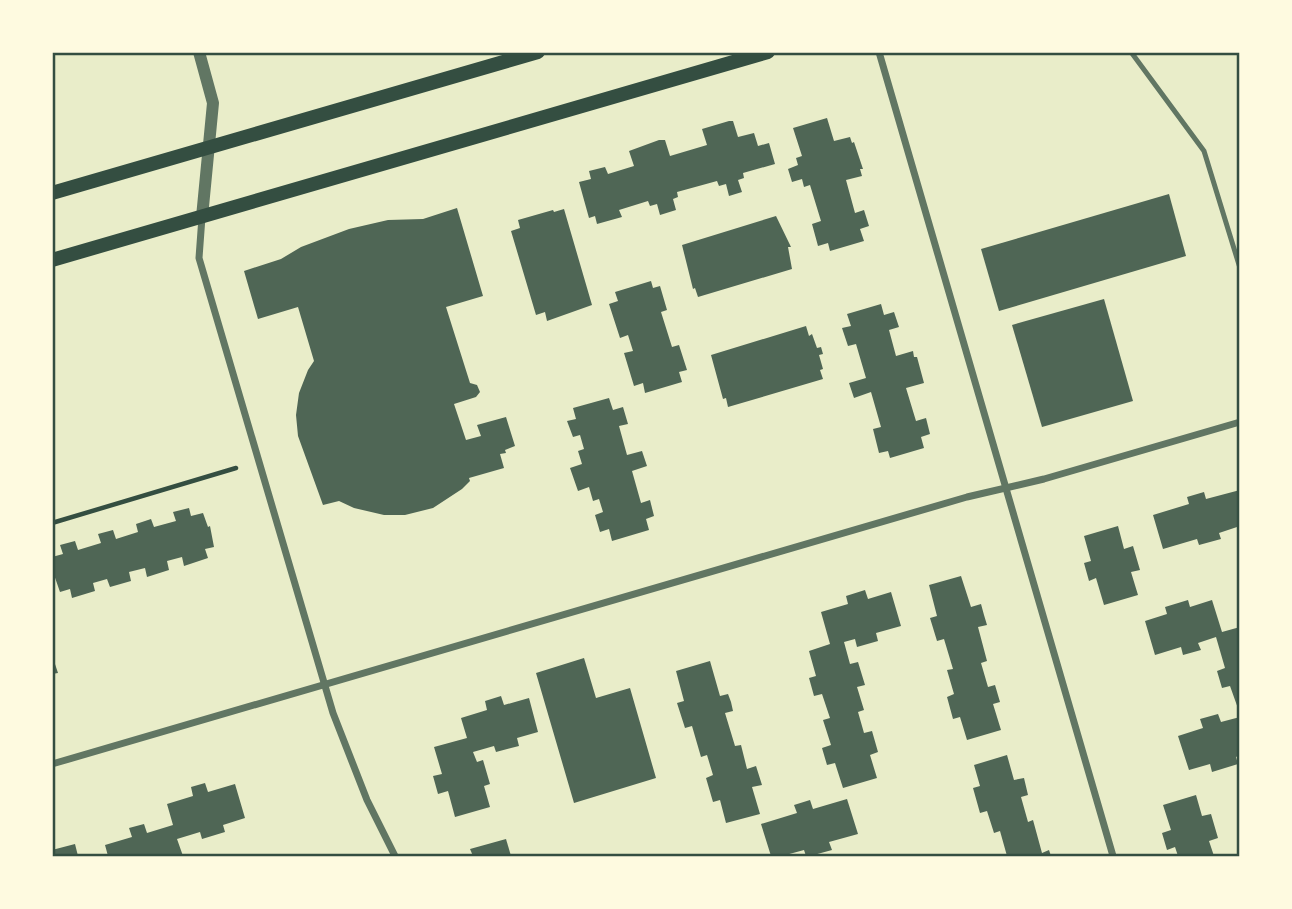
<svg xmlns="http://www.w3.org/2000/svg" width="1292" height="909" font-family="'Source Sans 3',sans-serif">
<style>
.building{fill:#4f6655}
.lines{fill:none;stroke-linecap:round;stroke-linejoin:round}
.path{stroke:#344e41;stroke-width:4.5}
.service{stroke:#617663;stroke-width:5}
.minor{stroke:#617663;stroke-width:7}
.tertiary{stroke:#617663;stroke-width:12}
.secondary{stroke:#344e41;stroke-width:14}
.neatline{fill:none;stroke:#344e41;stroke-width:2.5}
</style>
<rect width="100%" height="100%" fill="#e9edc9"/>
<g class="building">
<path d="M827,118L834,141L850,137L852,143L854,142L863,169H860L862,176L846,180L855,213L864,210L869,226L860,229L864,241L830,251L828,243L818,246L812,224L821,221L810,185L804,187L802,179L792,182L788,169L798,165L796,158L802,156L793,128Z"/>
<path d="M729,121H733L738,137L754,133L758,146L769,143L775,164L743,173L744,178L738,180L742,192L729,196L726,184L719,186L717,181L677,192L678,197L673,199L676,210L660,215L657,204L650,206L648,201L619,210L622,217L597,224L595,216L589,218L579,182L591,179L589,171L605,167L608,174L634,166L629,151L659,140H665L670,156L707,145L702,129Z"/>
<path d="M1169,194L1186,256L999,311L981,249Z"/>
<path d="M457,208L483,296L446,307L470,383L477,385L480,392L476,397L454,404L466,440L481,436L477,425L506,417L515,446L505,450L506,453L500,454L504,468L469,478L470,481L462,489L433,508L405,515H384L354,508L339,501L323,505L298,436L296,415L299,393L308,370L314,361L298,307L258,319L244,271L281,259L301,247L349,229L388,220L423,219Z"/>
<path d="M564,209L592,305L547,321L545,312L536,315L511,231L520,228L518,220L553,210L554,212Z"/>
<path d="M776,216L791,247H788L792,269L698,297L695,288L693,289L682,245Z"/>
<path d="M651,281L653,288L660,286L667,310L661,312L672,347L679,345L687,370L679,372L682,382L645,393L643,383L634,386L624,353L633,351L628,335L620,338L609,304L618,301L615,292Z"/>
<path d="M1104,299L1133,401L1042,427L1012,325Z"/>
<path d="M881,304L884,315L894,312L899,327L889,330L896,356L913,351L914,357H917L924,383L906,388L916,421L926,418L930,434L921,437L924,448L890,458L888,451L879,453L873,429L881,427L871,392L854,398L849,383L866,378L856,344L848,346L842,328L851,326L847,314Z"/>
<path d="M806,326L809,336L812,334L817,348L821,347L823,354L819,355L823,369L820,370L823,379L728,407L726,398L723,399L711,355Z"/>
<path d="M609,398L613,410L623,407L628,424L619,426L627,455L642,451L647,466L632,471L641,503L650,500L654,516L646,519L649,530L612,541L609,529L600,532L595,515L603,512L599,499L593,501L589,487L578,491L570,468L582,464L578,451L584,449L580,435L573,437L567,421L576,419L573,408Z"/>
<path d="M1240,490V526L1219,533L1221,539L1199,545L1197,539L1163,549L1153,515L1189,504L1187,497L1204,492L1206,499Z"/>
<path d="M189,508L191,516L203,513L208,527L210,526L214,547L205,549L208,558L184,566L182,557L167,561L169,570L147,577L145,568L129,572L131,581L110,587L107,579L93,583L95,591L72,598L70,589L60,592L52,569V557L63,554L60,545L75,541L78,550L101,543L98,534L113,530L116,539L138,532L136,524L151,519L154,527L176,521L173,512Z"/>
<path d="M1118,526L1124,549L1133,546L1140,570L1131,572L1138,595L1104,605L1096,578L1089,581L1084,563L1091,561L1084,536Z"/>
<path d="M961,576L971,607L981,604L984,615L987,625L978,627L987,661L981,663L988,687L995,685L1000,702L993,704L1001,730L967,740L960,717L953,719L947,697L954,694L947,670L953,669L944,639L937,641L930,618L937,616L929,585Z"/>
<path d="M865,590L868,599L891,592L901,626L876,633L878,641L857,647L855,639L844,642L850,664L858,662L865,685L857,687L864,710L858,712L864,733L872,731L878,752L870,755L877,778L843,788L835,763L827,765L822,748L831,745L823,720L830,718L822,694L814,696L809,678L816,676L809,651L830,644L821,612L848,604L846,596Z"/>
<path d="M1188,600L1190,607L1212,600L1222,632L1240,627V714L1230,686L1222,688L1217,671L1225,668L1216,637L1198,643L1201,650L1183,655L1181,647L1155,655L1145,621L1167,614L1165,607Z"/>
<path d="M52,655L58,673L52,674Z"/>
<path d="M584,658L596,698L630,688L656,778L574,803L536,673Z"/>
<path d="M710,661L720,696L728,694L731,702L733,711L725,713L735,746L741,745L747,769L756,766L762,785L752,787L760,814L726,823L720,800L713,802L706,778L713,775L707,755L701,757L692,726L685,728L677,703L684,701L676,671Z"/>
<path d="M501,696L504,705L529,698L538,732L517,738L519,746L496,752L494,746L473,752L477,762L483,760L490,784L484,786L490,807L455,817L448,791L438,794L433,776L442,774L434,747L467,738L461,718L487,710L485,701Z"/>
<path d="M1218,714L1221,722L1240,717V755L1236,757L1238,764L1212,772L1210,764L1189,770L1178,736L1203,728L1200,719Z"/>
<path d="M1007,755L1014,780L1024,778L1028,795L1021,797L1028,822L1033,820L1042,853L1049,850L1051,856H1007L1000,831L994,833L987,811L980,813L973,788L980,786L974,765Z"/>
<path d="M205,783L208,792L235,784L245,818L223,825L225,832L202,839L200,832L177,839L183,856H108L105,845L132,837L129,828L144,824L147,833L173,825L167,804L193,796L191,787Z"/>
<path d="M1196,795L1202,816L1211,814L1218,838L1209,841L1214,856H1178L1175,847L1167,850L1162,833L1171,830L1163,805Z"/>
<path d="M847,799L858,834L829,842L832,850L810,856H806L804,850L782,856H771L761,824L797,813L794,805L810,800L813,809Z"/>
<path d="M506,839L511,856H473L470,849Z"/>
<path d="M75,844L78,856H52V850Z"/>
</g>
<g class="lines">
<path class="path" d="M52,523L236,468"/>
<path class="service" d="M1131,52L1204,151L1240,268"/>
<g class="minor">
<path d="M879,52L1113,856"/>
<path d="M202,217L199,258L333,713L367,800L395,856"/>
<path d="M52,764L967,497L1044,479L1240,422"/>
</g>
<path class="tertiary" d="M199,52L213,103L202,217"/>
<g class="secondary">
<path d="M52,193L538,52"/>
<path d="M52,260L768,52"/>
</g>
</g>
<rect width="1292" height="909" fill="none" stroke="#fefae0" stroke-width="108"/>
<rect x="54" y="54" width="1184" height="801" class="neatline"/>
</svg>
